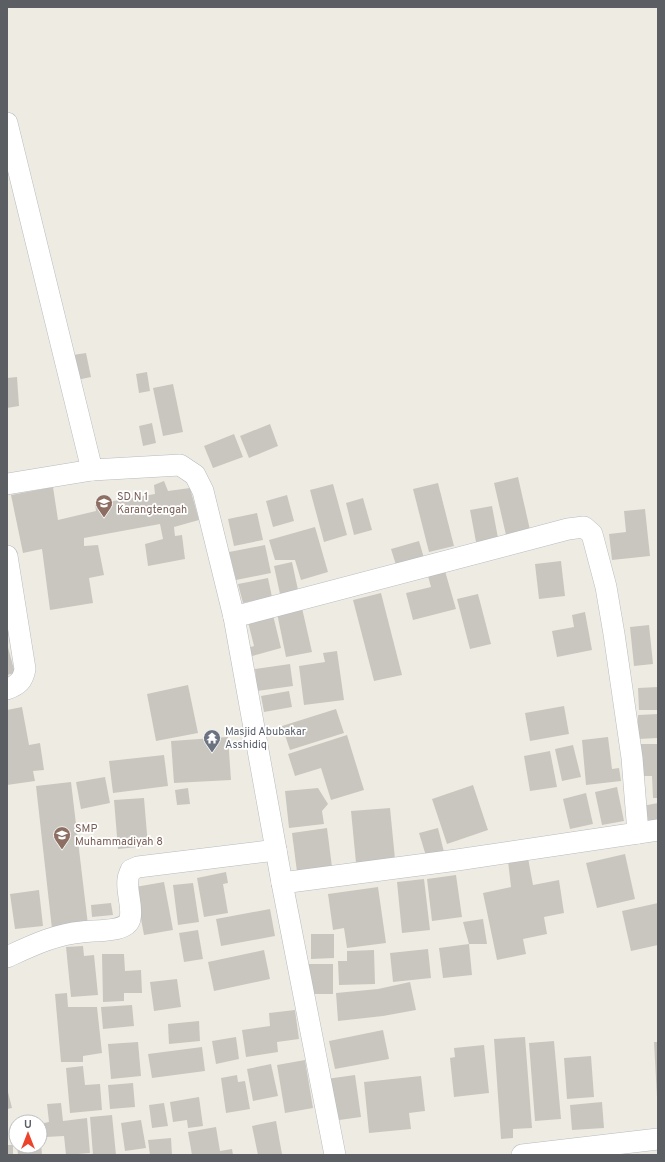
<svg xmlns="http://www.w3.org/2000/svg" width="665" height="1162" font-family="Overpass,sans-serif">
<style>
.building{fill:#c9c6bf}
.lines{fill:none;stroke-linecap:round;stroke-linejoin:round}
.minor-casing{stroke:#b8babf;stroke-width:22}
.minor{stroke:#fff;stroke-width:21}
.labels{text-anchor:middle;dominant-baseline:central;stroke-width:3.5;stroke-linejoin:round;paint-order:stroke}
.education-label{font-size:11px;fill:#785e54;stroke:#fff;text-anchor:start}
.worship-label{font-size:11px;fill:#5b616d;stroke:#fff;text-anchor:start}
</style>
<rect width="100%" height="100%" fill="#eeece2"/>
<g class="building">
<path d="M86,353L91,377L77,380L73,355Z"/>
<path d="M147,372L150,391L139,393L136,374Z"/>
<path d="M17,377L19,406L7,408V378Z"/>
<path d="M173,384L183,432L163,436L153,388Z"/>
<path d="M152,423L156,443L143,446L139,426Z"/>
<path d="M270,424L278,446L249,458L240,436Z"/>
<path d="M234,434L243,457L213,468L204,446Z"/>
<path d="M518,477L530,530L506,535L494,483Z"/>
<path d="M164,481L168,491L190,488L199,520L174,527L175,536L182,535L185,559L148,566L145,544L163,539L160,524L84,538V546L98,545L104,575L89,578L93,603L50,610L42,549L23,553L11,495L53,487L58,520L96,511L95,504L155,494L154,485Z"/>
<path d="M438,483L454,546L429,552L413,489Z"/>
<path d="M333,484L347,535L324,542L310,490Z"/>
<path d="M287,495L294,521L273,527L266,501Z"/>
<path d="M363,498L372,530L354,535L346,503Z"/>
<path d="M492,506L498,538L476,542L470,510Z"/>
<path d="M645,509L650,556L612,560L609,534L626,532L624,511Z"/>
<path d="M257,513L263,540L234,546L228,519Z"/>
<path d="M315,527L328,572L301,580L295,560H275L269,540Z"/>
<path d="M419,541L424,558L396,565L391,549Z"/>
<path d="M265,545L271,573L236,580L229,552Z"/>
<path d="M561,561L565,596L539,599L535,564Z"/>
<path d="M292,562L298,590L280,594L274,566Z"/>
<path d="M445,571L456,609L413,620L406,593L431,587L428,576Z"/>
<path d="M268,578L272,597L243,603L238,584Z"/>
<path d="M381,593L402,675L374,681L353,600Z"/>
<path d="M478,594L491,644L470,649L457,599Z"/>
<path d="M302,608L312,652L286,657L277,613Z"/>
<path d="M585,612L592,650L557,657L552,631L574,627L572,615Z"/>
<path d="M273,615L281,648L249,657L247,648L254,646L248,622Z"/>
<path d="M649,625L653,664L634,666L630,627Z"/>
<path d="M7,644L15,673L7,675Z"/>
<path d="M337,651L344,700L304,705L299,666L325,662L323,653Z"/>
<path d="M290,664L293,686L257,691L255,669Z"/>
<path d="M188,685L198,733L156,741L147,694Z"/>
<path d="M658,687V710H639L638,688Z"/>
<path d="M289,691L292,707L264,712L261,696Z"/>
<path d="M564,706L569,734L530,741L525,713Z"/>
<path d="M22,707L29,745L40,743L44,770L33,771L35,781L7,785V710Z"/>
<path d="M336,709L344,733L290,750L282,726Z"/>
<path d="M658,714V738L638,739V715Z"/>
<path d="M347,735L364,790L331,800L321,768L295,776L288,754Z"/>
<path d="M228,737L231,780L174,783L171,741Z"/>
<path d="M608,737L612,769L619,768L621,781L586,785L582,740Z"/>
<path d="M638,744H658V798H653L652,776H638Z"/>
<path d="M573,745L581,777L562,781L555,749Z"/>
<path d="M550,751L557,787L530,791L524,756Z"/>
<path d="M164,755L168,786L113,793L109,761Z"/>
<path d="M105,777L110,803L81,809L76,782Z"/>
<path d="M71,782L88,925L52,929L36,786Z"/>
<path d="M473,785L488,830L447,844L432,799Z"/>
<path d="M617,787L624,821L602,825L595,792Z"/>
<path d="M188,788L190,804L177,805L175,790Z"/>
<path d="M318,788L328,804L322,811L324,824L289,828L285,791Z"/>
<path d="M586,793L593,824L570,829L563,799Z"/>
<path d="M144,798L148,846L118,849L114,800Z"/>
<path d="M658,803V830L646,831L642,806Z"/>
<path d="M390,808L395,859L356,863L351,811Z"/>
<path d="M327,828L332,867L297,872L292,833Z"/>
<path d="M438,828L444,852L426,856L419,833Z"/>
<path d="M625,854L635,899L597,908L586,863Z"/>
<path d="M528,858L533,885L559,880L564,913L544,917L547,934L523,939L526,954L497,960L483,893L511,887L508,861Z"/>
<path d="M226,872L228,883L223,884L228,913L204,917L197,878Z"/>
<path d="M456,875L462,917L432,921L427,879Z"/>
<path d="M424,879L430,930L402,933L397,882Z"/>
<path d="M164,882L173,930L144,935L135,887Z"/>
<path d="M193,883L199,922L178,925L173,885Z"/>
<path d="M378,887L386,943L347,948L344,928L333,930L328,894Z"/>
<path d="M39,890L43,926L15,929L10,894Z"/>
<path d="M111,903L113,915L92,917L91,905Z"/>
<path d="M658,903V945L631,951L622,911Z"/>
<path d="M270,909L275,936L221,946L216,919Z"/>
<path d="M483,919L487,944H469L463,922Z"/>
<path d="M198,930L203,959L184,962L179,933Z"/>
<path d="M311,934H334V958L311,959Z"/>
<path d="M469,944L472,975L443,978L439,948Z"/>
<path d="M83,946L84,956L94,955L98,995L71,997L66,947Z"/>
<path d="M428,949L431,978L393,982L390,953Z"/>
<path d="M264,950L270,979L214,991L208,962Z"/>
<path d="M374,950L375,984L339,985L338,961H347V951Z"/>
<path d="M102,954H124L125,971L141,970L142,993H124V1001L103,1002Z"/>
<rect x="308" y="964" width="25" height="30"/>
<path d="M177,979L181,1007L154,1011L150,982Z"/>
<path d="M410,982L416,1010L383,1016L338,1021L336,993L378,989Z"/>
<path d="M67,993L68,1007H97L102,1053L83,1056V1062H61L55,994Z"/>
<path d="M132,1005L134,1026L103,1029L101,1007Z"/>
<path d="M295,1010L299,1039L277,1042L278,1052L246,1057L242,1030L270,1026L269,1013Z"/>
<path d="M199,1021L200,1041L169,1044L168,1024Z"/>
<path d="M383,1030L389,1059L335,1069L329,1041Z"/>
<path d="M236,1037L239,1059L216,1064L212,1041Z"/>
<path d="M525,1037L532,1128L513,1129V1138L501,1139L494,1039Z"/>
<path d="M554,1041L561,1119L535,1121L529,1043Z"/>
<path d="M138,1042L141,1076L111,1079L108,1044Z"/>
<path d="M654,1042H658V1097H657Z"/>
<path d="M484,1045L489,1093L454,1097L450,1058L455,1057L454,1048Z"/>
<path d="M202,1047L205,1071L152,1078L148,1054Z"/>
<path d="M591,1056L594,1097L567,1099L564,1058Z"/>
<path d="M305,1060L313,1108L285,1113L277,1065Z"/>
<path d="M271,1064L278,1096L253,1101L247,1069Z"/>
<path d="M83,1066L85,1085L100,1084L102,1110L70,1113L66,1068Z"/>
<path d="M237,1075L238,1082L245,1081L250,1109L226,1113L221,1078Z"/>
<path d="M355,1075L361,1117L332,1121L326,1079Z"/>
<path d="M421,1076L425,1111L409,1113L411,1129L369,1133L364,1082Z"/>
<path d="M133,1083L135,1107L110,1109L108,1085Z"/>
<path d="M7,1088L12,1108L7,1109Z"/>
<path d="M199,1097L203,1126L188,1128L187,1120L173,1122L170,1102Z"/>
<path d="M602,1102L604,1128L572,1130L570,1105Z"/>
<path d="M61,1103L63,1121L87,1118L90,1153L66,1155L64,1136L46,1137L44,1123L49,1122L47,1104Z"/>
<path d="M164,1103L168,1126L152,1128L149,1105Z"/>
<path d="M112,1115L116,1155H93L90,1117Z"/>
<path d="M141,1120L146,1148L125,1151L121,1123Z"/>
<path d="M276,1121L282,1154L276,1155H258L252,1126Z"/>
<path d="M216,1127L220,1151L232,1149L233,1155H192L188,1132Z"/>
<path d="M171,1138L172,1155H150L148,1140Z"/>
<path d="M41,1142L42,1155H18L17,1146H40V1143Z"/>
<rect x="7" y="1145" width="6" height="10"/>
</g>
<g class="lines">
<g class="minor-casing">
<g id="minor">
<path d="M7,123L92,470"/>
<path d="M7,484L92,470L180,465L195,475L203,491L234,617L282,883L335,1155"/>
<path d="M7,556L25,669C23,681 18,685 7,689"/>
<path d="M234,617L568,529L584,527L592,534L606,587L614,634L632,758L638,833L457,860L282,883"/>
<path d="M638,833L658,830"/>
<path d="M7,957C31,946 56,934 82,932C94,930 126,933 130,919C133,906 126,892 128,879C128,876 130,873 131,870L138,867L276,850"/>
<path d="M522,1155L658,1139"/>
</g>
</g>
<use href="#minor" class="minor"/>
</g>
<defs>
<g id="school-pin" transform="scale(0.9)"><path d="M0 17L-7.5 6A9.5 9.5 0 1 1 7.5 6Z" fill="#8d6e63" stroke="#fff"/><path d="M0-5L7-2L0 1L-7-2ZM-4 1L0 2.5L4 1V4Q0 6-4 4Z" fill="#fff"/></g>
<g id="temple-pin" transform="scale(0.9)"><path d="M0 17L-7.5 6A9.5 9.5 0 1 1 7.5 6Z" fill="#6b7280" stroke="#fff"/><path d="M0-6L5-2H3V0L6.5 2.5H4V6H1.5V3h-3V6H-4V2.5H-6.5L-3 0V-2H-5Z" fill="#fff"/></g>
</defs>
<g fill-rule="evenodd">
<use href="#school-pin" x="104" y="503"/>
<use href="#temple-pin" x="212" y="738"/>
<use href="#school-pin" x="62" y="835"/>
</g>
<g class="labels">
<g class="education-label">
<text x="117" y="497">SD N 1<tspan x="117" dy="13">Karangtengah</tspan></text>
<text x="75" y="829">SMP<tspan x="75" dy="13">Muhammadiyah 8</tspan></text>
</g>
<g class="worship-label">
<text x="225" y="732">Masjid Abubakar<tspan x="225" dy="13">Asshidiq</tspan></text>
</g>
</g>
<rect width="665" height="1162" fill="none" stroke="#5b5e63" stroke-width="16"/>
<g transform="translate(28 1134)"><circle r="19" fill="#ffffff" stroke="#bdbfc1"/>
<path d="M0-3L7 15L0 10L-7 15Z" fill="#ec432a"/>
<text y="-6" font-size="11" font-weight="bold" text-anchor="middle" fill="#5b5e63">U</text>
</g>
</svg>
